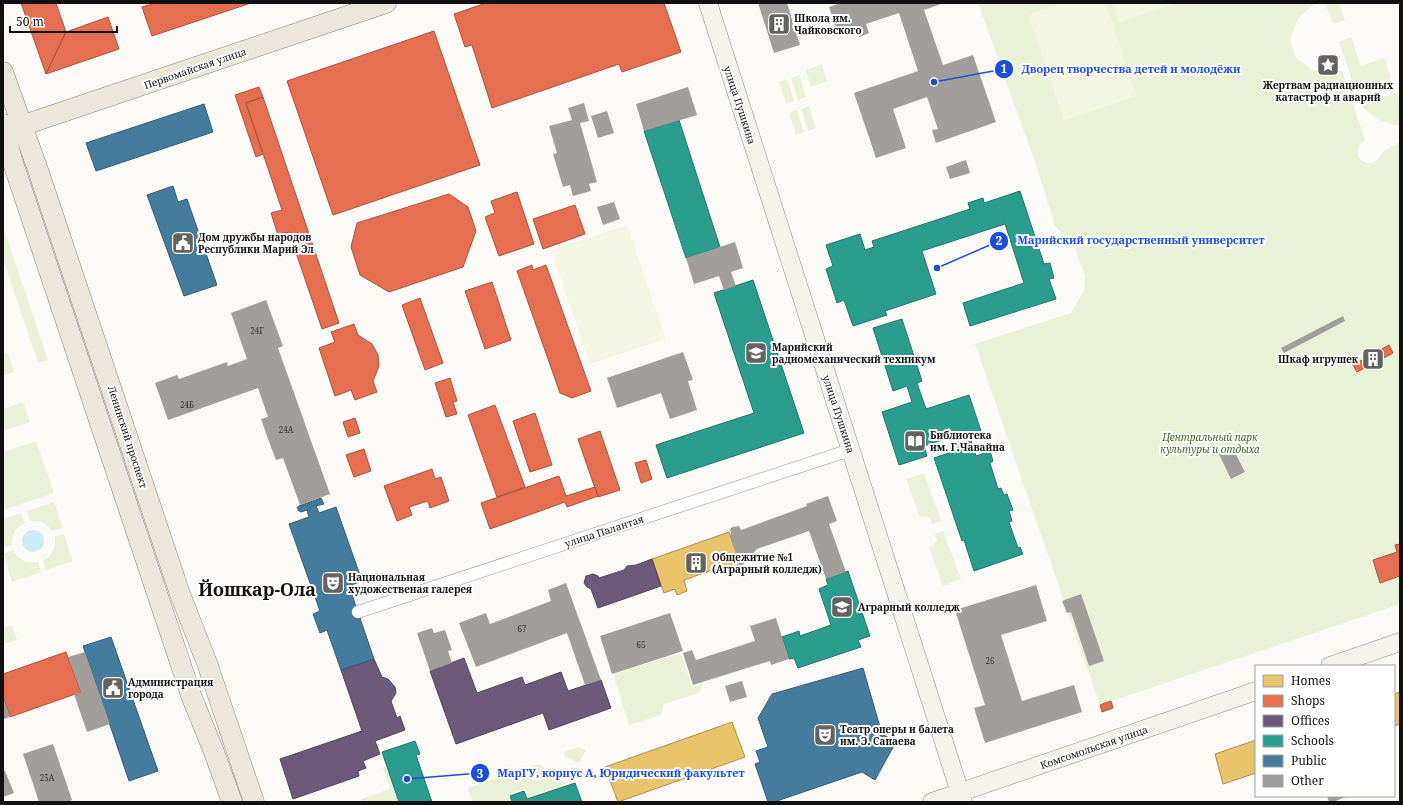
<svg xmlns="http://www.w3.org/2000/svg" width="1403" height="805" font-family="'Noto Serif',serif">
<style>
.green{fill:#e9f1d6}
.pitch{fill:#f2f5e0}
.water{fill:#cdedf5}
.homes{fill:#e9c46a;stroke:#a88e4f}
.shops{fill:#e76f51;stroke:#a6523e}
.offices{fill:#6d597a;stroke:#51435a}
.schools{fill:#2a9d8f;stroke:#227369}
.public{fill:#457b9d;stroke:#355b73}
.building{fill:#a09d9b}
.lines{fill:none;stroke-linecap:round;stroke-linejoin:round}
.street-casing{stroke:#969594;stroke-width:13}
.secondary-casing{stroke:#8d8c8a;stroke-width:19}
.primary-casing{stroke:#848381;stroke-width:21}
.street{stroke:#fffefe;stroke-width:12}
.secondary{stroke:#f5f2eb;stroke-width:18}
.primary{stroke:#ece6db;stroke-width:20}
.labels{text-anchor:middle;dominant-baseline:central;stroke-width:4;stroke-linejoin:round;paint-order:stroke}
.number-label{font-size:8px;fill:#343333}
.poi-label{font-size:10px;font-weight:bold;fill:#101010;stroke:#fff;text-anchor:start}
.street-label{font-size:10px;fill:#101010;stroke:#fff}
.park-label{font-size:10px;font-style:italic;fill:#396820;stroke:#fff}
.town-label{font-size:18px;font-weight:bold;fill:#101010;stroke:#fff}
.leader{fill:none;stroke:#1d4ed8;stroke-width:1.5}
.callout-dot{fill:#1d4ed8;stroke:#fff;stroke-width:1.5}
.mark-label{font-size:12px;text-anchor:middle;font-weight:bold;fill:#fff}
.callout-label{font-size:11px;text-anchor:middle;font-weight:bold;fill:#1d4ed8;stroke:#fff;stroke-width:4;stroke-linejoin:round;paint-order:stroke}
</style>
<rect width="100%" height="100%" fill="#fcfaf6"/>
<g class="green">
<path d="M978,3H1316L1298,18L1290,40L1296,58L1314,71H1342L1365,140C1354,147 1356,164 1370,163C1379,163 1379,155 1384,151C1389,148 1395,145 1400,142V604L1100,705L975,344L1071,313L1084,290L1085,276L1075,248L1055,226L1037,168Z"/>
<path d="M1325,3H1339L1345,20L1333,24Z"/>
<path d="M1351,37L1361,66L1384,58L1391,79L1356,92L1339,42Z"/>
<path d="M822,64L827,81L811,87L806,70Z"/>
<path d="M799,75L806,97L798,100L791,78Z"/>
<path d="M787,79L794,101L786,104L779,82Z"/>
<path d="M1397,92L1400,102V126C1385,125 1371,116 1361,105Z"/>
<path d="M809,106L816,128L808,131L801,109Z"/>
<path d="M797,110L804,132L796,135L789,113Z"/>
<path d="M3,227L48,360L38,363L3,259Z"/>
<path d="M7,352L14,372L3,376V354Z"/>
<path d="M23,402L30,422L3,431V409Z"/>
<path d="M36,441L54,493L3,510V452Z"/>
<path d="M924,473L941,521L932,524L930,518L924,516L920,517L906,479Z"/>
<path d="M54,502L63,528L52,531C46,523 41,520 30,521L27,511Z"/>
<path d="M21,513L25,523C15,528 12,534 12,545L3,548V519Z"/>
<path d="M943,531L961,579L943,586L929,547L934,545L937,539L935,534Z"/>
<path d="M64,534L73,561L46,570L43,561C52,555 56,549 55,537Z"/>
<path d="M13,550C19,560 26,564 38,562L41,572L12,582L3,554Z"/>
<path d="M12,625L17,640L3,644V628Z"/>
<path d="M681,653L692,687L703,683L699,693L664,704L661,715L629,725L613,674Z"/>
<path d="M578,747L586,750L579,763L565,757L564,752Z"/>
<path d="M539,764L566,784L528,797L525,789L508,794L510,802H473L468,788Z"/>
<path d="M387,766L399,802H361V799L390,789L383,768Z"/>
</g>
<g class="pitch">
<path d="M1062,3H1106L1137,96L1064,121L1028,15Z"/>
<path d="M1112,3H1177L1119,23Z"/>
<path d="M627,225L666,339L590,364L551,250Z"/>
</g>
<circle class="water" cx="33" cy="541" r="11"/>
<g class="homes">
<path d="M729,532L741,567L720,574L718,568L684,580L687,591L677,595L675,589L664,593L652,559Z"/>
<path d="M1400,692V724L1394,726V694Z"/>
<path d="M732,722L745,757L618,802L605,767Z"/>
<path d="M1256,740V773L1223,784L1215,754Z"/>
</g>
<g class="shops">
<path d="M21,3H56L66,32L46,74Z"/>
<path d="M155,3H251L152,36L142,7Z"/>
<path d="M486,3H664L681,52L622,72L619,64L492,108L472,45L465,47L454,14Z"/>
<path d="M108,17L119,49L46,74L66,32Z"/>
<path d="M434,31L480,165L333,215L287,81Z"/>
<path d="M259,87L263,97L246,103L263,154L256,157L235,95Z"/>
<path d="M263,97L339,323L322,329L289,232L278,235L271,213L282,210L246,103Z"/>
<path d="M517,192L534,244L499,256L485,217L495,213L491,201Z"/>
<path d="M449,194L468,207L476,231L463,267L389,292L360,275L351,247L357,223Z"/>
<path d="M575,205L585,234L543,249L533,219Z"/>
<path d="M532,265L533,270L546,265L591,391L572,398L560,393L517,271Z"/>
<path d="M492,282L511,340L485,349L465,291Z"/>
<path d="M420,298L443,363L425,370L402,305Z"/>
<path d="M354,324L358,335L372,344L378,355L379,366L373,381L377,392L355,400L351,390L335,396L319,348L335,342L331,332Z"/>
<path d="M1389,345L1393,353L1357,372L1353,365Z"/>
<path d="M450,378L457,401L453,402L457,414L446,417L435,383Z"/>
<path d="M495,405L525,487L497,497L468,415Z"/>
<path d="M535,413L552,465L530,472L513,421Z"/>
<path d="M355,418L360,433L348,437L343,422Z"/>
<path d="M600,431L620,490L598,497L578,439Z"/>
<path d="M364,449L371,471L354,477L346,455Z"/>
<path d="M646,460L652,479L641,483L635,463Z"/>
<path d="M432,469L435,479L441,477L449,501L430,508L428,501L409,507L412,515L397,521L384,486Z"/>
<path d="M559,476L566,496L595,487L598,496L567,507L565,502L490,529L481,503Z"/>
<path d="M1400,544V576L1380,583L1373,560L1397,552L1395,545Z"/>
<path d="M66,652L81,692L10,717L3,696V674Z"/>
<path d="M1111,701L1113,708L1102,712L1100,705Z"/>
</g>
<g class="offices">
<path d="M652,559L661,586L598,608L591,589L587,587L584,583L586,576L593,574L598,576L599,578L624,570L627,566L636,565Z"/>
<path d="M464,658L477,693L522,677L525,685L561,672L568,691L601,680L611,708L549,730L543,713L456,744L430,671Z"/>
<path d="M374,659L382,677L388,679L395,687L396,693L391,701L397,718L400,716L405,730L375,741L380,754L363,761L366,768L358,771L359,776L293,799L280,759L362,731L341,670Z"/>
</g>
<g class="schools">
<path d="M679,120L720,247L686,258L644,131Z"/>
<path d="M1020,191L1044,264L1050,263L1054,278L1049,279L1056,299L970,326L963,303L1024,283L1005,224L922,251L936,294L885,311L887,315L853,326L844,300L837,303L826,269L833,266L826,245L860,234L865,250L874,247L872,241L970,209L968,203L983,198L984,203Z"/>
<path d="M753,280L804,433L667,478L656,445L754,413L714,293Z"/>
<path d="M902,319L922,381L917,383L926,409L969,395L981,431L969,435L976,456L990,451L993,461L990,463L998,489L1001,488L1004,495L1007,494L1013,510L1009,511L1012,521L1009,522L1018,548L1020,547L1023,554L974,571L964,540L962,541L934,458L958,450L953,436L924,446L927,456L899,465L882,412L912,402L907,386L893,391L873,328Z"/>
<path d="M848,571L870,636L858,640L861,647L798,668L794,658L789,659L782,637L799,631L800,636L831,625L819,589L828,585L826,579Z"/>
<path d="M415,741L420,754L416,755L432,802H399L382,752Z"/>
<path d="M575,783L582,802H512L510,796L524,791L527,799Z"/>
</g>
<g class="public">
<path d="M204,104L213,132L96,171L86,143Z"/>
<path d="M173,186L178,202L187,199L217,285L184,296L147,195Z"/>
<path d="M321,498L324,504L316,506L319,513L336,507L362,581L349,586L374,659L341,670L327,630L320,633L313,614L320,611L289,524L309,517L307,510L301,512L299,511L297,508L299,506Z"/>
<path d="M111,637L158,771L129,781L83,646Z"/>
<path d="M863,668L882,734L896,742L875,780L862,772L774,802H768L755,764L760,762L756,751L768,747L758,718L772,694Z"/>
</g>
<g class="building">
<path d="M758,3H787L800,45L774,53Z"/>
<path d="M841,3H944L924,10L943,65L973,55L996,122L936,143L932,130L938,129L927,97L893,109L906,148L876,158L854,93L918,71L899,13L866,24L869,33L859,37L856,27L838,33L829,7Z"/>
<path d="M688,87L697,115L644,131L636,104Z"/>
<path d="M584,103L589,121L580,123L597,182L589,184L591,191L573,196L570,185L563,187L553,154L557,153L549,126L572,120L568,108Z"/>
<path d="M607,111L614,133L598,138L591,116Z"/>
<path d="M966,160L970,173L950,179L946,167Z"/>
<path d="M614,202L620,219L603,225L597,207Z"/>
<path d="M735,242L743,268L731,272L736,286L724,290L719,276L694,284L686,258Z"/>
<path d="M266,300L283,346L278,348L330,494L300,505L283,458L276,460L268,439L261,419L268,417L258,388L168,420L155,383L177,375L179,379L227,362L228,366L247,359L231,313Z"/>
<path d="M1343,316L1345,321L1284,353L1281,348Z"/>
<path d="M683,352L693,380L688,381L697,410L670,419L661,393L617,408L607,378Z"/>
<path d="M1232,447L1245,472L1231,479L1219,454Z"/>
<path d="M828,496L837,521L829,524L846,572L826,579L809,531L757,549L741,567L730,535L731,534L730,530L732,527L739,526L741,530L807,506L806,504Z"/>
<path d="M566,583L601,680L585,685L567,633L476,667L459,623L486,613L490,624L551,601L548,590Z"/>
<path d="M1036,585L1047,621L1001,635L1022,701L1074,685L1082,712L985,743L974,708L985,705L955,610Z"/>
<path d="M1081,594L1104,661L1089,666L1071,612L1067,613L1062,601Z"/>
<path d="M670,613L683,651L612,674L600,636Z"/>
<path d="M776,618L789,659L771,665L770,661L693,685L683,653L692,650L696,660L755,641L750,626Z"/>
<path d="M432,628L434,633L445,630L452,650L448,651L452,663L430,671L417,633Z"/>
<path d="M85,652L110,724L87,732L74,694L81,692L68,657Z"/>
<path d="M742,681L747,697L730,702L725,686Z"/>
<path d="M3,696L10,717L3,719Z"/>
<path d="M53,744L72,800L67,802H39L23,754Z"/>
<path d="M5,771L14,793L3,797V772Z"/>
<path d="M1327,796H1348L1333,802H1329Z"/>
</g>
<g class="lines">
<g class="street-casing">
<path id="street" d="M358,612L850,450"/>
</g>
<g class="secondary-casing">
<g id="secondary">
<path d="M708,3L963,802"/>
<path d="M1330,666L1400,642"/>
<path d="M932,802L1256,691"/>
</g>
</g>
<g class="primary-casing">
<g id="primary">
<path d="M3,72L37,167L180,594L207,663L254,802"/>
<path d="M3,124L12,160L191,695L214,752L232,802"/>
<path d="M9,130L386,3"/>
</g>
</g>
<use href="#street" class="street"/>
<use href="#secondary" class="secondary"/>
<use href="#primary" class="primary"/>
</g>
<defs>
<g id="building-square" transform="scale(1.15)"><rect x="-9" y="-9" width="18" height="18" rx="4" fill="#636260" stroke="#fff"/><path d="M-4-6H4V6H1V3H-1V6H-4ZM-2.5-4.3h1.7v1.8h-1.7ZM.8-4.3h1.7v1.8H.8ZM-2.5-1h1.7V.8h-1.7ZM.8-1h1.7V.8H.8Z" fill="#fff"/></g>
<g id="sight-square" transform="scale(1.15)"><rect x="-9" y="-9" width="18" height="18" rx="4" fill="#636260" stroke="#fff"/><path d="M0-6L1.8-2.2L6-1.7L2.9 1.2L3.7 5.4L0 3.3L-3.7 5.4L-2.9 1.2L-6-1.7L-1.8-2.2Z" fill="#fff"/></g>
<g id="civic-square" transform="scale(1.15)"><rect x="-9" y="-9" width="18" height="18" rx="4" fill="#636260" stroke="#fff"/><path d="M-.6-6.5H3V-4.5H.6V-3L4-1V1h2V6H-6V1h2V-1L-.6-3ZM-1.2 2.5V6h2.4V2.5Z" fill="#fff"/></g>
<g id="university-square" transform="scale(1.15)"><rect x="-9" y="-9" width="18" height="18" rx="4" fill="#636260" stroke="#fff"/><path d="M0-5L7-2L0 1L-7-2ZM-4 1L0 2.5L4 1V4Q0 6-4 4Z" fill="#fff"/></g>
<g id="library-square" transform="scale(1.15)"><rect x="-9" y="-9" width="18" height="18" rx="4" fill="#636260" stroke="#fff"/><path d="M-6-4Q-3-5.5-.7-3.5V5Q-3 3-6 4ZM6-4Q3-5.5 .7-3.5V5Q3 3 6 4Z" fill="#fff"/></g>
<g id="theatre-square" transform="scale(1.15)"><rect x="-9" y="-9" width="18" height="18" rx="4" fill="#636260" stroke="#fff"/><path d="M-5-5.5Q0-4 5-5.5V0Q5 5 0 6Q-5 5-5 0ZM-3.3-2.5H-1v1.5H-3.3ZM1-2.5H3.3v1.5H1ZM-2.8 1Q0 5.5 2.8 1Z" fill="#fff"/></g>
</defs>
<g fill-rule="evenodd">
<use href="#building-square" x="779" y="24"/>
<use href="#sight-square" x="1328" y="65"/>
<use href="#civic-square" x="183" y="243"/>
<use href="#university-square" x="756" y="353"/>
<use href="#building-square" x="1373" y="359"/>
<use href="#library-square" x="915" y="441"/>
<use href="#building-square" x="696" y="563"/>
<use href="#theatre-square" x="333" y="583"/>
<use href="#university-square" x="842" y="607"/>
<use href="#civic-square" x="113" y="688"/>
<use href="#theatre-square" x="825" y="735"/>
</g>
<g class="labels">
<g class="number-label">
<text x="257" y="330">24Г</text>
<text x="187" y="404">24Б</text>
<text x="286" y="429">24А</text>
<text x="522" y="628">67</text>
<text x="641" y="644">65</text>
<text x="990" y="660">26</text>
<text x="47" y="777">25А</text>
</g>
<g class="poi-label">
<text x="794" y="18">Школа им.<tspan x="794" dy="12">Чайковского</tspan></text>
<text x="1328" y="85" text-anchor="middle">Жертвам радиационных<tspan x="1328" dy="12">катастроф и аварий</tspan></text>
<text x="198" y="237">Дом дружбы народов<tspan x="198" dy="12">Республики Марий Эл</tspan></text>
<text x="772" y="347">Марийский<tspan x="772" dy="12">радиомеханический техникум</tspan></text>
<text x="1358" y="359" text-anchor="end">Шкаф игрушек</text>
<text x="930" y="435">Библиотека<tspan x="930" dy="12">им. Г.Чавайна</tspan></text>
<text x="712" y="557">Общежитие №1<tspan x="712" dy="12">(Аграрный колледж)</tspan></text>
<text x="348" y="577">Национальная<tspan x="348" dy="12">художественая галерея</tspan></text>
<text x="858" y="607">Аграрный колледж</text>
<text x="128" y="682">Администрация<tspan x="128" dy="12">города</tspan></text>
<text x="840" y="729">Театр оперы и балета<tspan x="840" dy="12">им. Э. Сапаева</tspan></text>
</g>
<g class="street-label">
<text transform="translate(195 68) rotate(-19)">Первомайская улица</text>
<text transform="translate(740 105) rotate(72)">улица Пушкина</text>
<text transform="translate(839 414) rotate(72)">улица Пушкина</text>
<text transform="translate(128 437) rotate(72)">Ленинский проспект</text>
<text transform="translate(604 531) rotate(-18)">улица Палантая</text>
<text transform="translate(1094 747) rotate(-19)">Комсомольская улица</text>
</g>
<g class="park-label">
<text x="1210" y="437">Центральный парк<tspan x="1210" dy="12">культуры и отдыха</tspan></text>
</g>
<g class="town-label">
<text x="257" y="589">Йошкар-Ола</text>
</g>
</g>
<path class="leader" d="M934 82L1004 69M937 268L999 241M407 779L480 773"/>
<g class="callout-dot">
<circle cx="934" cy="82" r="4"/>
<circle cx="937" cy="268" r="4"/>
<circle cx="407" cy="779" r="4"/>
<circle cx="1004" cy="69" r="10"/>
<circle cx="999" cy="241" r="10"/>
<circle cx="480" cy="773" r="10"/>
</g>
<g class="mark-label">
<text x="1004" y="73">1</text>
<text x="999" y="245">2</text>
<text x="480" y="778">3</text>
</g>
<g class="callout-label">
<text x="1131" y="73">Дворец творчества детей и молодёжи</text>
<text x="1141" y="244">Марийский государственный университет</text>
<text x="621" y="777">МарГУ, корпус А, Юридический факультет</text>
</g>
<rect width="1403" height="805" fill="none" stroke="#101010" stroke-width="8"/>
<rect x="1255" y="665" width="140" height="132" fill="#ffffff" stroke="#9f9f9f"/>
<rect x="1263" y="675" width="20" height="12" fill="#e9c46a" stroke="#9f9f9f"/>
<text x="1291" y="685" font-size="12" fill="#101010">Homes</text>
<rect x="1263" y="695" width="20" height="12" fill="#e76f51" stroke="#9f9f9f"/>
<text x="1291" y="705" font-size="12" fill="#101010">Shops</text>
<rect x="1263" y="715" width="20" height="12" fill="#6d597a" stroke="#9f9f9f"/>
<text x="1291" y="725" font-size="12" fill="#101010">Offices</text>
<rect x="1263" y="735" width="20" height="12" fill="#2a9d8f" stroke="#9f9f9f"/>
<text x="1291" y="745" font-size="12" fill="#101010">Schools</text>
<rect x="1263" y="755" width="20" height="12" fill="#457b9d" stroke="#9f9f9f"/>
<text x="1291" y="765" font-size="12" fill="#101010">Public</text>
<rect x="1263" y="775" width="20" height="12" fill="#a09d9b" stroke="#9f9f9f"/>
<text x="1291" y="785" font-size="12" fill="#101010">Other</text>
<path d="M10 26v6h107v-6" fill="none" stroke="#101010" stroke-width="2"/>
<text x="16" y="26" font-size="12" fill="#101010" stroke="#ffffff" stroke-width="3" paint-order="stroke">50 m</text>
</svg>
